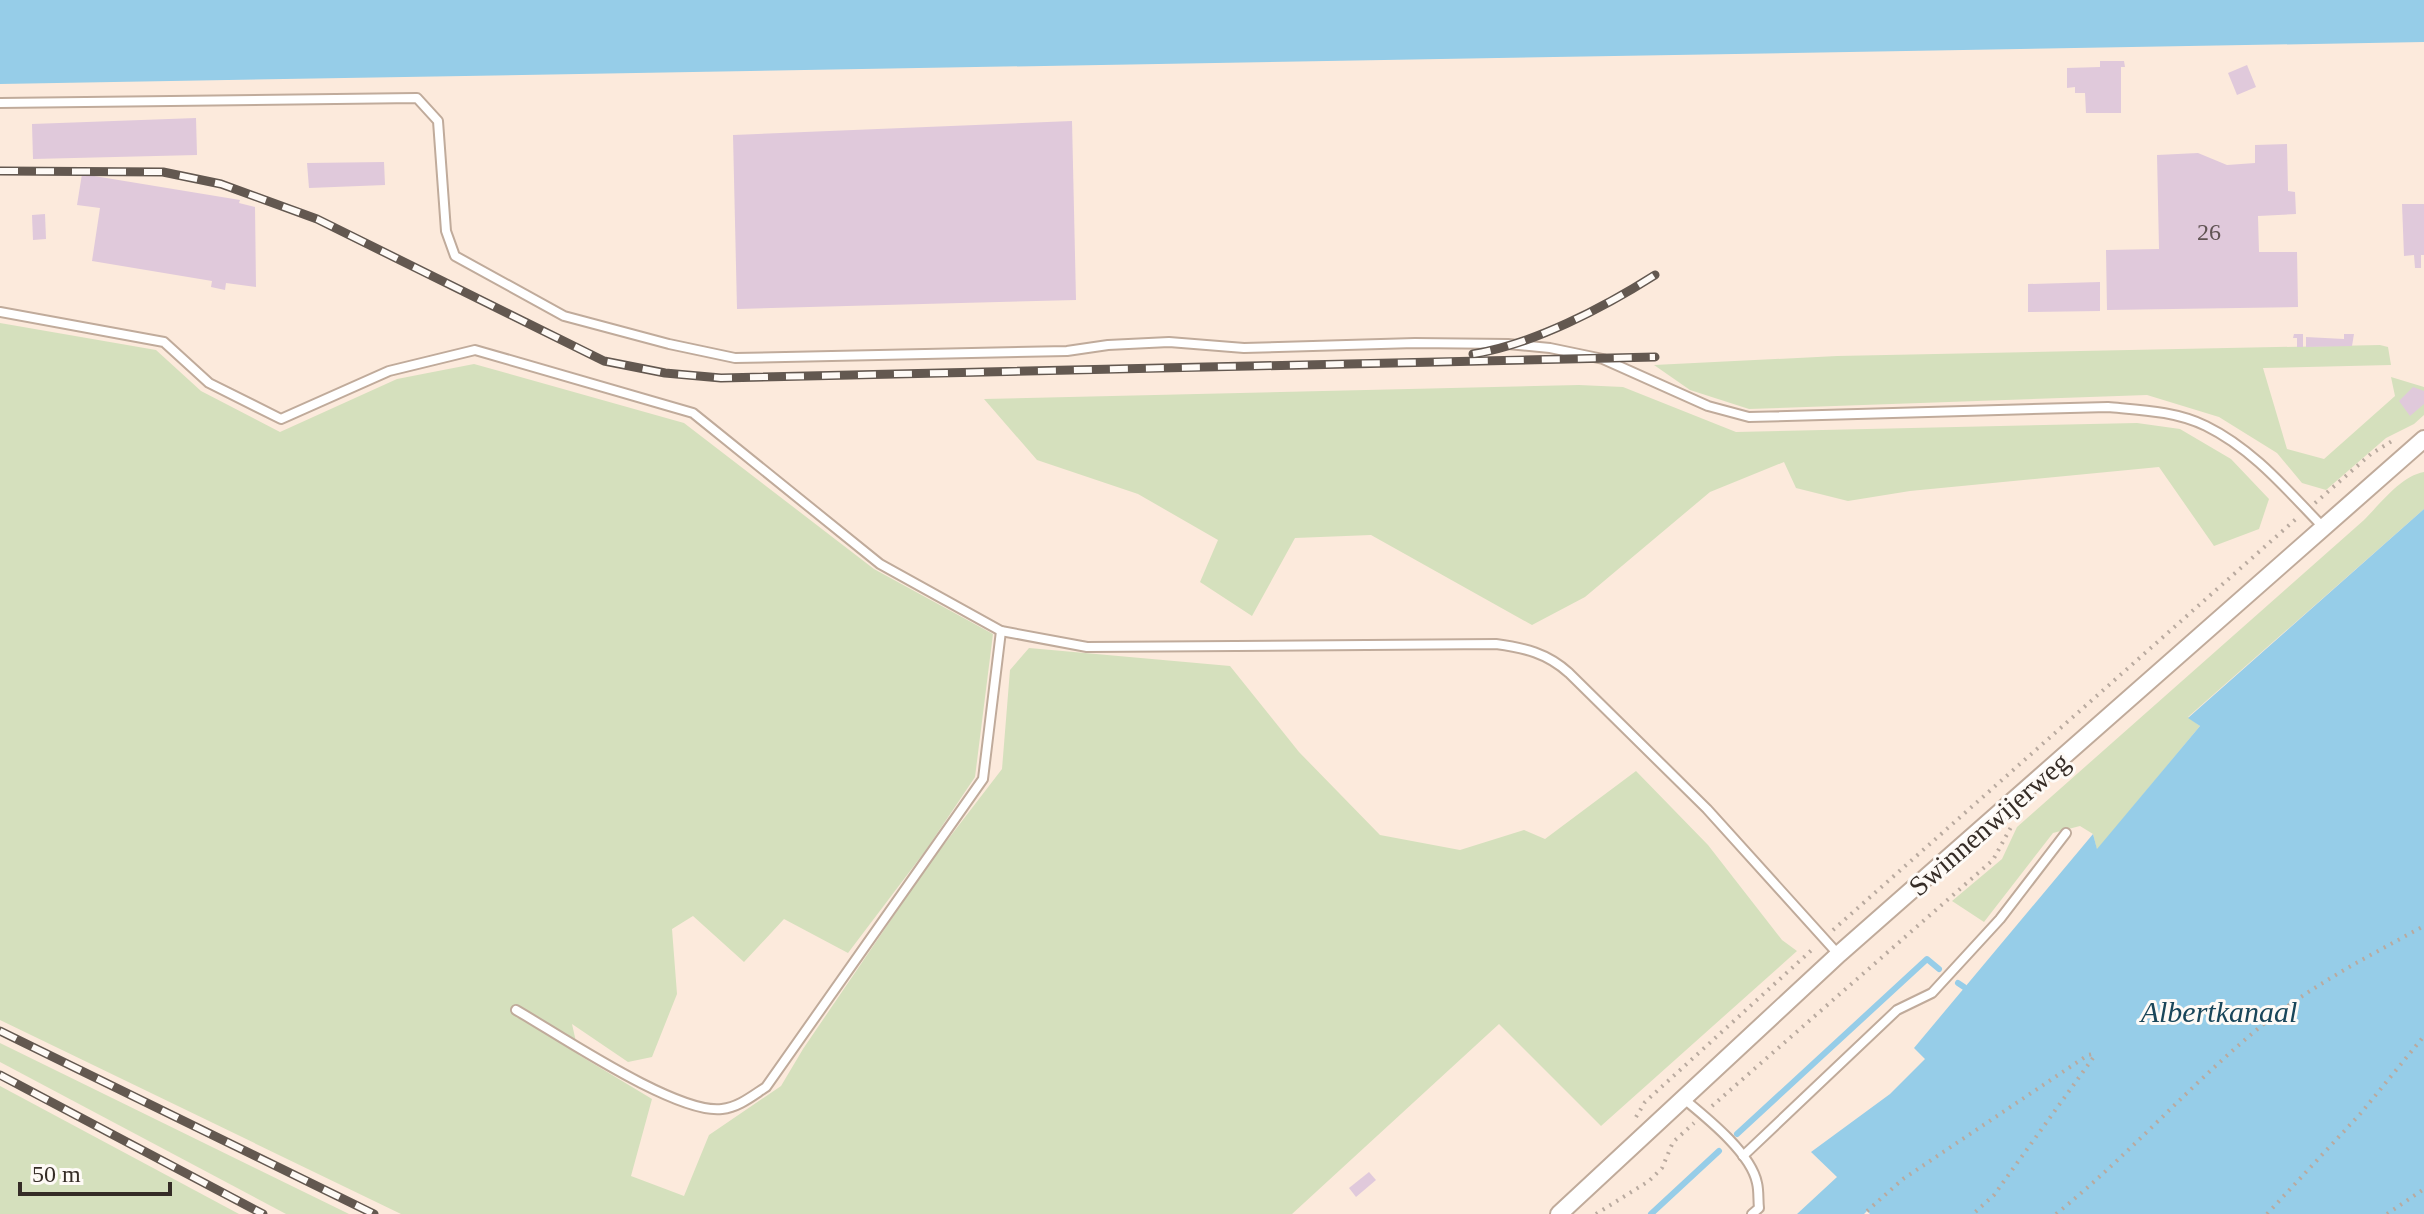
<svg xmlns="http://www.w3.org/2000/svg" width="2424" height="1214" font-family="'Times New Roman',serif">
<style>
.green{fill:#d5e0bd}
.water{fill:#96cde8}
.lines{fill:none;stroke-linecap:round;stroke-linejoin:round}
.stream{stroke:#96cde8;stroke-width:6}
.building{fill:#e0c9db}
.lane-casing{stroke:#c0ab9b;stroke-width:12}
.street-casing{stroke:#c0ab9b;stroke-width:20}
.path{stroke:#b9aa9f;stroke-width:4;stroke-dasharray:2 6;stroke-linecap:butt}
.lane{stroke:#fff;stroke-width:8}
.street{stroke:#fff;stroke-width:16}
.rail-casing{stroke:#635850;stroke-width:9}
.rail{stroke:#fefaf6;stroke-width:6;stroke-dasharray:18;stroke-linecap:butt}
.labels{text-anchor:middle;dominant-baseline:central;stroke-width:6;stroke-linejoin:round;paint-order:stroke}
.number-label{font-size:24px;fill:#605353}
.street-label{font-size:28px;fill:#352c26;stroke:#fefaf6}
.water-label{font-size:30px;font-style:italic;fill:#19465a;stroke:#fefaf6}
</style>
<rect width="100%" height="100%" fill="#fceadc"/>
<g class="green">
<path d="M0,323L156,350L201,391L280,432L397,379L474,364L684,423L874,569L993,634L975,777L926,850L848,953L784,919L744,962L693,916L672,929L677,994L652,1057L628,1062L572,1024L579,1055L652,1099L631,1176L684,1196L709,1135L781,1086L803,1049L929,864L1002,769L1010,670L1029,648L1230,666L1299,752L1380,835L1460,850L1524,830L1545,839L1636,771L1708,845L1782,940L1797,951L1601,1126L1499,1024L1292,1214H401L0,1020Z"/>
<path d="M2380,345L2388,347L2391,365L2263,368L2287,449L2324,459L2395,396L2391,377L2424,387V415L2414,424L2386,438L2326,490L2302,483L2277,453L2219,417L2147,395L1749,409L1690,390L1654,365L1837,356Z"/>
<path d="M1579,385L1623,387L1736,432L2137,423L2180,429L2231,459L2269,499L2259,529L2214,546L2159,467L1910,491L1848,501L1796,488L1784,462L1710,492L1585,597L1532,625L1371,535L1295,538L1252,616L1200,582L1218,540L1138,494L1037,460L984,399Z"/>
<path d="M2424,472V509L2188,717L2200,726L2097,850L2093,834L2080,826L2053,833L1984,922L1952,901L2002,859L2017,827L2364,520C2380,504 2401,476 2424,472Z"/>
<path d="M0,1043L345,1212L349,1214H286L0,1062Z"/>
<path d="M0,1086L239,1214H0Z"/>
</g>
<g class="water">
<path d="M0,0H2424V42L0,84Z"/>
<path d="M2424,509V1214H1870L1867,1211L1864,1214H1797L1837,1177L1811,1152L1890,1094L1925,1059L1914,1048L2093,834L2097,849L2200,726L2188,718Z"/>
</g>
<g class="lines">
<g class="stream">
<path d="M1958,983L1964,987"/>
<path d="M1737,1134L1927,959L1939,969"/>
<path d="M1651,1214L1719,1151"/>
</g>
</g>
<g class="building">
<path d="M2100,61H2124L2125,67H2121V113H2086L2085,93H2075V87L2067,88V68L2100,67Z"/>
<path d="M2247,65L2256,87L2237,95L2228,73Z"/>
<path d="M196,118L197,155L33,159L32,124Z"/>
<path d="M1072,121L1076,300L737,309L733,135Z"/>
<path d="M2287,144L2288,191L2295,192L2296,214L2258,216L2259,252H2297L2298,307L2107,310L2106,250L2159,249L2157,155L2198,153L2227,165L2255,163V145Z"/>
<path d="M384,162L385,185L309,188L307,163Z"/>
<path d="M82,174L240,200L239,203L255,207L256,287L226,283L225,290L211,287L212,281L92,261L100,208L77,205Z"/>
<path d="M2402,204H2424V255H2421V268H2415L2414,255L2404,256Z"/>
<path d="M45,214L46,239L33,240L32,215Z"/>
<path d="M2100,282V311L2028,312V284Z"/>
<path d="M2294,334H2303V347H2297V338H2293Z"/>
<path d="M2344,334H2354L2352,346L2306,347V337L2344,339Z"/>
<path d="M2413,387L2424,391V404L2410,416L2399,401Z"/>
<path d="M1369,1172L1376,1180L1356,1197L1349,1188Z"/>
</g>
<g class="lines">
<g class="lane-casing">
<g id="lane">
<path d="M0,103L417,98L438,121L446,231L455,256L564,316L669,344L735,358L1067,351L1108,345L1169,342L1244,348L1415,343L1508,344L1550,348L1603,359L1708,406L1749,417L2108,407C2140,410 2176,411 2206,426C2253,449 2287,490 2323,527"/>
<path d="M0,312L164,342L209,383L281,419L389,371L475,350L693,413L880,564L1001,631L1087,647L1496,644C1525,648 1547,653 1569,673L1707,809L1838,954"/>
<path d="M516,1010C558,1034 677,1115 722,1109C739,1107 752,1096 766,1087L983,779L1001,631"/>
<path d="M1684,1099C1707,1118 1751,1153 1757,1183C1759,1191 1758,1200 1759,1208L1752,1214"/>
<path d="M1743,1156L1897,1010L1932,993L2000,919L2066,833"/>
</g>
</g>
<g class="street-casing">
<path id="street" d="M1559,1214L1839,954L2424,439"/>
</g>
<g class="path">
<path d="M2315,503L2371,454L2392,441"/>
<path d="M1833,930L2296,519"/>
<path d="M1712,1106L1993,860L2011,827"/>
<path d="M1636,1117L1645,1102L1815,947"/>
<path d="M1867,1211L1903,1179L2088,1055L2093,1054V1058L1994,1195L1973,1214"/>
<path d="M1596,1214L1649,1181L1662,1168L1673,1142L1694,1123"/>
<path d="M2056,1214C2126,1158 2185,1090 2254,1032C2305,989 2365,958 2424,926"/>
<path d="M2267,1214L2361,1113L2424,1036"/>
<path d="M2387,1214L2424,1189"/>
</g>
<use href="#lane" class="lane"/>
<use href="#street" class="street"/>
<g class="rail-casing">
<g id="rail">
<path d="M0,171L163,172L221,184L317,219L604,361L665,373L721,378L1655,357"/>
<path d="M1473,354C1534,344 1603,308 1655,275"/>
<path d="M0,1031L374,1214"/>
<path d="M0,1075L263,1214"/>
</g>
</g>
<use href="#rail" class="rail"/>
</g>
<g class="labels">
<g class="number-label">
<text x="2209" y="232">26</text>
</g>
<g class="street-label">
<text transform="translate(1989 824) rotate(-41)">Swinnenwijerweg</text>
</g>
<g class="water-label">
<text x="2219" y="1011">Albertkanaal</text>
</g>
</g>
<path d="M20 1182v12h150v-12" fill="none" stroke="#352c26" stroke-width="4"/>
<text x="32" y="1182" font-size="24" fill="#352c26" stroke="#fefaf6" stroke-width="6" paint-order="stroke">50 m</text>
</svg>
